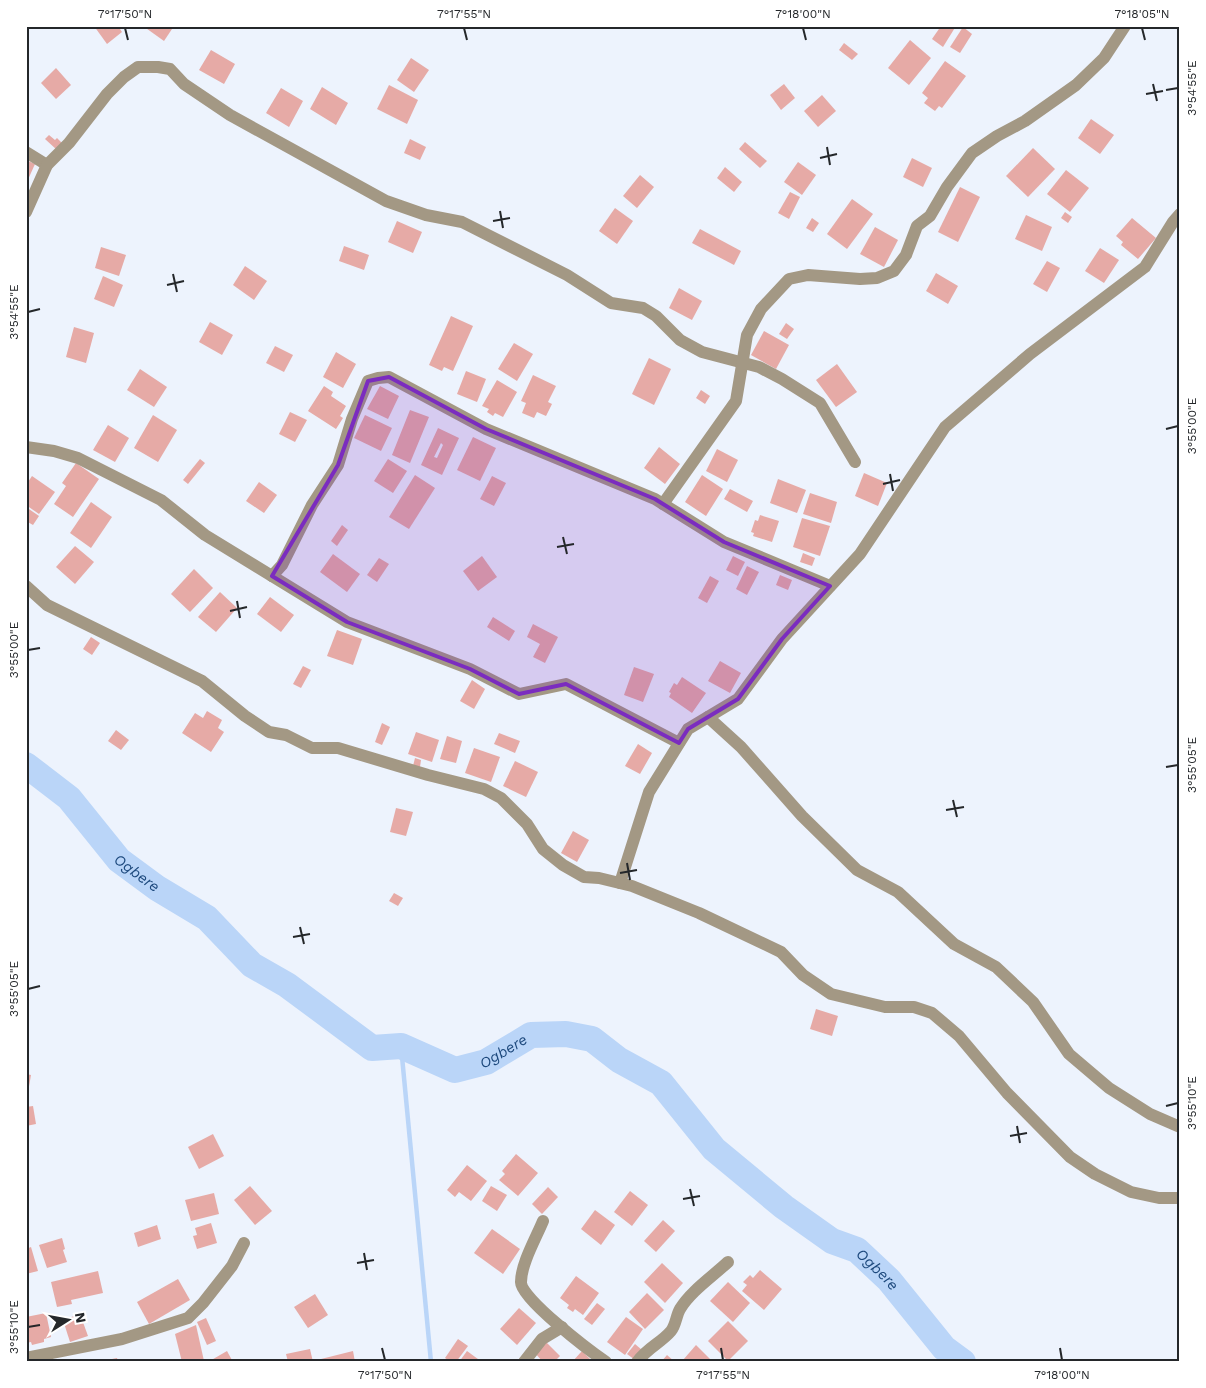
<svg xmlns="http://www.w3.org/2000/svg" width="1206" height="1388" font-family="'Work Sans',sans-serif">
<style>
.lines{fill:none;stroke-linecap:round;stroke-linejoin:round}
.stream{stroke:#bad5f8;stroke-width:4.5}
.river{stroke:#bad5f8;stroke-width:26}
.building{fill:#e6aaa6;fill-rule:evenodd}
.minor{stroke:#a39884;stroke-width:12}
.marked{fill:#7b2cbf;fill-opacity:0.2;stroke:#7b2cbf;stroke-width:4;stroke-linejoin:round}
.ticks{fill:none;stroke:#24272a;stroke-width:2}
.labels{text-anchor:middle;dominant-baseline:central;stroke-width:4;stroke-linejoin:round;paint-order:stroke}
.water-label{font-size:15px;font-style:italic;fill:#1d497d;stroke:#fff}
.neatline{fill:none;stroke:#24272a;stroke-width:2}
.ticks-label{font-size:12px;text-anchor:middle;fill:#24272a}
</style>
<rect width="100%" height="100%" fill="#edf3fd"/>
<g class="lines">
<path class="stream" d="M401,1046L431,1362"/>
<path class="river" id="s1" d="M26,765L69,798L119,860L157,888L207,918L252,965L287,985L372,1048L401,1046L455,1070L486,1062L531,1035L566,1034L592,1039L619,1060L661,1083L714,1149L784,1207L832,1241L857,1250L889,1280L944,1348L963,1362"/>
</g>
<g class="building">
<path d="M94,26H118L122,32L107,44Z"/>
<path d="M143,26H174L164,41Z"/>
<path d="M941,26H956L943,47L932,39Z"/>
<path d="M963,27L972,34L960,53L950,47Z"/>
<path d="M910,40L931,58L909,85L888,68Z"/>
<path d="M844,43L858,54L852,60L839,50Z"/>
<path d="M211,50L235,64L224,84L199,70Z"/>
<path d="M411,58L429,70L414,92L397,80Z"/>
<path d="M945,61L966,76L942,108L939,106L935,111L924,103L928,98L922,93Z"/>
<path d="M56,68L71,85L56,99L41,83Z"/>
<path d="M784,84L795,98L781,110L770,95Z"/>
<path d="M389,85L418,100L407,124L377,109Z"/>
<path d="M322,87L348,103L336,125L310,109Z"/>
<path d="M281,88L303,101L289,127L266,113Z"/>
<path d="M822,95L836,111L818,127L804,111Z"/>
<path d="M1091,119L1114,135L1100,154L1078,138Z"/>
<path d="M49,135L55,140L57,138L63,144L57,150L45,139Z"/>
<path d="M410,139L426,147L420,160L404,153Z"/>
<path d="M745,142L767,161L760,168L739,149Z"/>
<path d="M1033,148L1055,169L1028,197L1006,176Z"/>
<path d="M912,158L932,168L923,187L903,177Z"/>
<path d="M26,160L35,164L26,184Z"/>
<path d="M798,162L816,175L802,195L784,182Z"/>
<path d="M725,167L742,182L734,192L717,178Z"/>
<path d="M1066,170L1089,188L1070,212L1047,194Z"/>
<path d="M640,175L654,187L637,208L623,196Z"/>
<path d="M960,187L980,197L958,242L938,232Z"/>
<path d="M790,192L800,197L789,219L778,213Z"/>
<path d="M852,199L873,214L847,249L827,234Z"/>
<path d="M615,208L633,221L617,244L599,231Z"/>
<path d="M1065,212L1072,217L1068,223L1061,218Z"/>
<path d="M1026,215L1052,227L1042,251L1015,239Z"/>
<path d="M812,218L819,223L813,232L806,228Z"/>
<path d="M1132,218L1156,238L1138,259L1121,245L1123,242L1116,236Z"/>
<path d="M397,221L422,232L413,253L388,242Z"/>
<path d="M875,227L898,240L884,267L860,254Z"/>
<path d="M700,229L741,251L734,265L692,243Z"/>
<path d="M344,246L369,255L364,270L339,261Z"/>
<path d="M101,247L126,255L119,276L95,268Z"/>
<path d="M1100,248L1119,260L1104,283L1085,271Z"/>
<path d="M1047,261L1060,268L1047,292L1033,284Z"/>
<path d="M245,266L267,281L254,300L233,285Z"/>
<path d="M936,273L958,286L948,304L926,291Z"/>
<path d="M103,276L123,285L114,307L94,299Z"/>
<path d="M679,288L702,301L692,320L669,308Z"/>
<path d="M451,316L473,326L453,371L444,367L442,371L429,365Z"/>
<path d="M210,322L233,335L222,355L199,342Z"/>
<path d="M786,323L794,329L787,339L779,334Z"/>
<path d="M74,327L94,333L86,363L66,357Z"/>
<path d="M764,331L789,345L776,369L751,355Z"/>
<path d="M514,343L533,354L517,381L498,369Z"/>
<path d="M275,346L293,355L284,372L266,363Z"/>
<path d="M336,352L356,364L343,388L323,377Z"/>
<path d="M649,358L671,369L654,405L632,394Z"/>
<path d="M837,364L857,392L836,407L816,380Z"/>
<path d="M140,369L167,387L154,407L127,390Z"/>
<path d="M466,371L486,379L477,402L457,394Z"/>
<path d="M533,375L556,386L548,402L552,404L546,416L537,412L534,418L522,413L526,403L521,401Z"/>
<path d="M497,380L517,392L503,417L495,413L493,416L487,412L489,409L482,406Z"/>
<path d="M324,386L333,392L331,396L346,406L340,416L343,418L336,429L308,411Z"/>
<path d="M380,386L399,396L388,419L367,409Z"/>
<path d="M701,390L710,396L705,404L696,398Z"/>
<path d="M410,410L429,417L410,463L392,455Z"/>
<path d="M290,412L307,420L295,442L279,434Z"/>
<path d="M153,415L177,430L158,462L134,448Z"/>
<path d="M365,415L392,428L381,451L354,438Z"/>
<path d="M108,425L129,438L115,462L93,450Z"/>
<path d="M438,428L459,438L442,475L421,465ZM441,443L443,445L437,458L434,457Z"/>
<path d="M473,437L496,448L480,481L457,470Z"/>
<path d="M659,447L680,464L665,484L644,468Z"/>
<path d="M717,449L738,460L727,482L706,471Z"/>
<path d="M200,459L205,463L188,484L183,480Z"/>
<path d="M388,459L407,471L393,493L374,481Z"/>
<path d="M76,463L99,479L73,517L54,504L66,486L62,483Z"/>
<path d="M864,473L887,483L878,506L855,496Z"/>
<path d="M415,475L435,488L409,529L389,517Z"/>
<path d="M702,475L723,489L706,516L685,502Z"/>
<path d="M32,476L55,492L39,514L26,505V485Z"/>
<path d="M492,476L506,483L494,506L480,499Z"/>
<path d="M778,479L806,490L797,513L770,503Z"/>
<path d="M259,482L277,495L264,513L246,501Z"/>
<path d="M730,489L753,501L747,512L724,499Z"/>
<path d="M810,493L837,502L831,523L803,514Z"/>
<path d="M91,502L112,517L91,548L70,533Z"/>
<path d="M26,507L39,516L33,525L26,521Z"/>
<path d="M760,515L779,521L772,542L753,536L754,533L751,532L755,520L758,521Z"/>
<path d="M802,518L830,526L820,556L793,547Z"/>
<path d="M342,525L348,530L337,546L331,541Z"/>
<path d="M75,546L94,562L75,584L56,567Z"/>
<path d="M803,553L815,558L812,566L800,562Z"/>
<path d="M333,554L360,574L347,592L320,572Z"/>
<path d="M482,556L497,577L478,591L463,571Z"/>
<path d="M733,556L745,562L738,576L726,570Z"/>
<path d="M379,558L389,564L377,582L367,575Z"/>
<path d="M747,566L759,572L747,595L736,589Z"/>
<path d="M194,569L213,588L190,612L171,594Z"/>
<path d="M780,575L792,580L788,590L776,585Z"/>
<path d="M710,576L719,581L707,603L698,598Z"/>
<path d="M220,592L237,608L216,632L198,617Z"/>
<path d="M270,597L294,615L281,632L257,614Z"/>
<path d="M493,617L515,631L509,641L487,627Z"/>
<path d="M533,624L558,637L545,663L533,657L540,644L527,637Z"/>
<path d="M337,630L362,639L353,665L327,656Z"/>
<path d="M91,637L100,643L92,655L83,649Z"/>
<path d="M720,661L741,673L730,693L708,681Z"/>
<path d="M303,666L311,670L301,688L293,684Z"/>
<path d="M634,667L654,674L643,702L624,695Z"/>
<path d="M682,677L706,693L692,713L669,697L671,693L669,692L674,683L677,685Z"/>
<path d="M472,680L485,689L474,709L460,701Z"/>
<path d="M207,711L222,720L218,728L224,732L211,752L182,733L195,713L203,718Z"/>
<path d="M382,723L390,727L382,745L375,742Z"/>
<path d="M116,730L129,740L121,750L108,741Z"/>
<path d="M416,732L439,740L432,762L408,754Z"/>
<path d="M499,733L520,741L515,753L494,744Z"/>
<path d="M447,736L462,741L456,763L440,759Z"/>
<path d="M638,744L652,753L640,774L625,766Z"/>
<path d="M474,748L500,757L491,782L465,773Z"/>
<path d="M415,758L421,760L420,767L413,766Z"/>
<path d="M515,761L538,772L526,797L503,786Z"/>
<path d="M396,808L413,812L406,836L390,832Z"/>
<path d="M573,831L589,840L577,862L561,853Z"/>
<path d="M394,893L403,898L398,906L389,901Z"/>
<path d="M816,1009L838,1016L832,1036L810,1029Z"/>
<path d="M26,1074L31,1075L27,1098H26Z"/>
<path d="M33,1106L36,1124L26,1126V1107Z"/>
<path d="M213,1134L224,1156L199,1169L188,1147Z"/>
<path d="M516,1154L538,1173L518,1196L499,1180L505,1174L502,1171Z"/>
<path d="M467,1165L487,1181L471,1201L459,1192L455,1197L447,1190Z"/>
<path d="M250,1186L272,1211L255,1225L234,1200Z"/>
<path d="M491,1186L507,1195L497,1211L482,1201Z"/>
<path d="M548,1187L558,1197L542,1214L532,1204Z"/>
<path d="M630,1191L648,1205L632,1226L614,1212Z"/>
<path d="M214,1193L219,1214L191,1221L185,1200Z"/>
<path d="M595,1210L615,1225L601,1245L581,1229Z"/>
<path d="M663,1220L675,1231L656,1252L644,1241Z"/>
<path d="M211,1223L217,1243L197,1249L193,1236L197,1235L195,1228Z"/>
<path d="M157,1225L161,1239L138,1247L134,1233Z"/>
<path d="M492,1229L520,1249L503,1274L474,1253Z"/>
<path d="M62,1238L65,1249L63,1250L67,1262L47,1268L39,1245Z"/>
<path d="M31,1247L38,1271L26,1274V1249Z"/>
<path d="M662,1263L683,1283L665,1303L644,1282Z"/>
<path d="M760,1270L782,1289L764,1310L742,1291L747,1285L743,1282L750,1275L753,1278Z"/>
<path d="M98,1271L103,1293L71,1300L72,1304L57,1307L51,1282Z"/>
<path d="M576,1276L599,1293L583,1315L575,1309L573,1312L567,1308L569,1305L560,1298Z"/>
<path d="M178,1279L190,1300L149,1324L137,1302Z"/>
<path d="M728,1282L750,1303L733,1322L710,1301Z"/>
<path d="M647,1293L664,1310L645,1329L629,1312Z"/>
<path d="M315,1294L328,1315L308,1328L294,1307Z"/>
<path d="M597,1303L605,1309L592,1325L584,1319Z"/>
<path d="M519,1308L536,1323L517,1345L500,1329Z"/>
<path d="M46,1313L51,1337L44,1339V1342L32,1345L31,1342L26,1343V1317Z"/>
<path d="M80,1314L88,1336L70,1342L63,1320Z"/>
<path d="M626,1317L643,1329L625,1355L607,1342Z"/>
<path d="M206,1318L216,1341L207,1345L197,1322Z"/>
<path d="M728,1321L748,1341L728,1361L708,1341Z"/>
<path d="M196,1325L204,1361L182,1362L175,1334Z"/>
<path d="M458,1339L468,1346L456,1362H451L445,1358Z"/>
<path d="M545,1341L560,1356L554,1362H543L534,1352Z"/>
<path d="M635,1344L642,1350L635,1360L627,1354Z"/>
<path d="M696,1345L713,1362H685L683,1360Z"/>
<path d="M310,1349L313,1362H288L286,1354Z"/>
<path d="M227,1351L233,1362H208Z"/>
<path d="M353,1351L355,1362H322L321,1359Z"/>
<path d="M467,1351L482,1362H459Z"/>
<path d="M582,1351L593,1362H572Z"/>
<path d="M667,1355L675,1362H661Z"/>
<path d="M117,1358L118,1362H102V1361Z"/>
</g>
<g class="lines">
<g class="minor">
<path d="M26,152L47,165"/>
<path d="M26,212L47,165L69,143L107,94L124,77L138,67H158L170,69L184,84L230,115L386,201L426,215L462,222L567,275L611,303L643,308L656,316L680,340L702,352L759,367L782,379L820,403L855,462"/>
<path d="M26,447L54,451L78,458L161,500L205,535L347,622L470,669L519,694L566,684L679,743"/>
<path d="M663,504L736,401L747,335L761,309L789,279L808,275L860,279L877,278L894,271L906,255L917,226L930,216L947,187L972,153L997,136L1025,121L1076,85L1104,58L1125,26"/>
<path d="M272,576L282,565L312,505L338,465L352,419L368,381L378,378L389,377L486,429L655,499L724,542L830,586"/>
<path d="M26,586L47,605L202,681L245,716L269,732L286,735L312,748H338L428,775L484,789L501,798L527,824L543,849L563,865L584,877L599,878L632,886L699,913L781,952L803,975L831,994L885,1007H914L932,1013L959,1036L1007,1093L1070,1157L1095,1174L1131,1192L1159,1198H1180"/>
<path d="M708,717L741,747L802,816L857,870L898,892L954,944L996,967L1033,1002L1069,1054L1109,1088L1150,1114L1180,1127"/>
<path d="M620,883L649,792L688,729L738,699L782,639L860,554L945,427L1030,354L1145,267L1173,222L1180,214"/>
<path d="M543,1221C536,1238 521,1264 521,1282C520,1298 590,1351 606,1362"/>
<path d="M26,1358L122,1339L188,1318L203,1303L232,1266L244,1243"/>
<path d="M524,1362L542,1339L562,1327"/>
<path d="M637,1362C648,1347 661,1343 671,1331C676,1325 676,1316 680,1309C691,1291 712,1277 728,1262"/>
</g>
</g>
<path class="marked" d="M389,377L486,429L655,499L724,542L830,586L782,639L738,699L688,729L679,743L566,684L519,694L470,669L347,622L272,576L338,465L368,381Z"/>
<path class="ticks" d="M125,28L128,40M464,28L467,40M803,28L806,40M1142,28L1145,40M1153,84L1157,101M1166,90L1178,88M1146,94L1163,91M827,147L830,165M820,158L837,154M500,211L503,228M493,221L510,218M173,274L177,292M167,285L184,281M28,312L40,309M1166,429L1178,426M890,474L893,491M883,484L900,480M563,537L567,554M557,547L574,544M237,601L240,618M230,611L247,607M28,650L40,648M1166,767L1178,765M953,800L957,817M946,810L964,807M627,863L630,880M620,873L637,870M300,927L304,944M293,937L310,934M28,989L40,986M1166,1106L1178,1103M1017,1126L1020,1143M1010,1136L1027,1133M690,1189L694,1206M683,1199L700,1196M364,1253L367,1270M357,1263L374,1260M28,1327L40,1325M382,1348L385,1360M721,1348L723,1360M1060,1348L1062,1360"/>
<g class="labels">
<g class="water-label">
<text stroke="none"><textPath href="#s1" startOffset="156">Ogbere</textPath></text>
<text stroke="none"><textPath href="#s1" startOffset="591">Ogbere</textPath></text>
<text stroke="none"><textPath href="#s1" startOffset="1056">Ogbere</textPath></text>
</g>
</g>
<rect width="1206" height="1388" fill="none" stroke="#ffffff" stroke-width="55"/>
<g transform="translate(68 1320) rotate(79)" stroke="#ffffff" stroke-width="4" paint-order="stroke">
<path d="M0-4L9 19L0 12L-9 19Z" fill="#24272a"/>
<text y="-8" font-size="14" font-weight="bold" text-anchor="middle" fill="#24272a">N</text>
</g>
<rect x="28" y="28" width="1150" height="1332" class="neatline"/>
<g class="ticks-label">
<text x="125" y="18">7°17'50"N</text>
<text x="464" y="18">7°17'55"N</text>
<text x="803" y="18">7°18'00"N</text>
<text x="1142" y="18">7°18'05"N</text>
<text transform="translate(1192 88) rotate(-90)" y="4">3°54'55"E</text>
<text transform="translate(14 312) rotate(-90)" y="4">3°54'55"E</text>
<text transform="translate(1192 426) rotate(-90)" y="4">3°55'00"E</text>
<text transform="translate(14 650) rotate(-90)" y="4">3°55'00"E</text>
<text transform="translate(1192 765) rotate(-90)" y="4">3°55'05"E</text>
<text transform="translate(14 989) rotate(-90)" y="4">3°55'05"E</text>
<text transform="translate(1192 1103) rotate(-90)" y="4">3°55'10"E</text>
<text transform="translate(14 1327) rotate(-90)" y="4">3°55'10"E</text>
<text x="385" y="1379">7°17'50"N</text>
<text x="723" y="1379">7°17'55"N</text>
<text x="1062" y="1379">7°18'00"N</text>
</g>
</svg>
